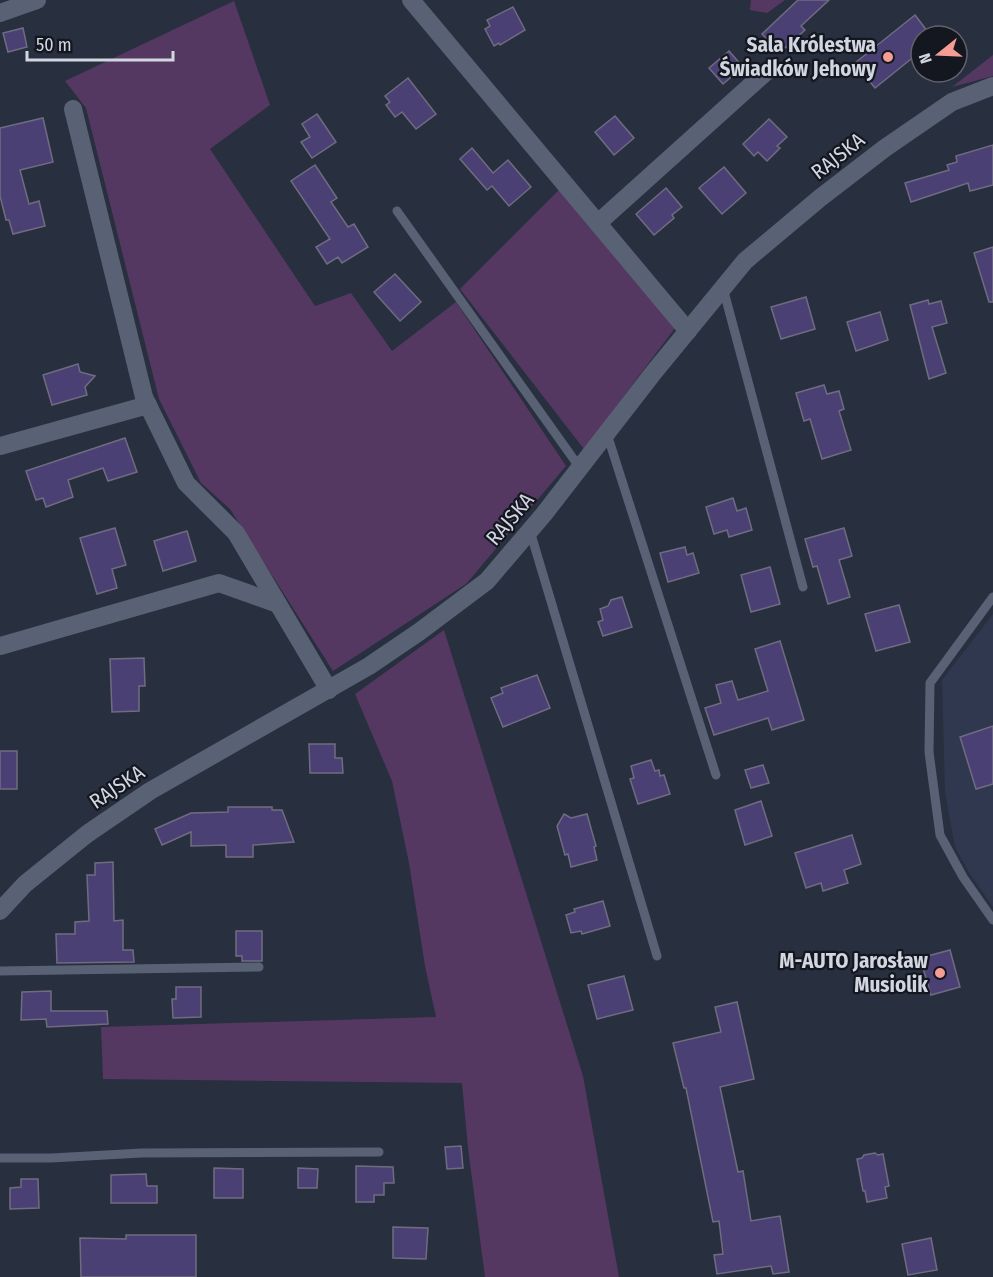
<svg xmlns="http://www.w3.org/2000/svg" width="993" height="1277" font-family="'Fira Sans Condensed',sans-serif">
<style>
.built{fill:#2f384e}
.green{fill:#553862}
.building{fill:#4a4074;stroke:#6f6c81;stroke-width:1.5}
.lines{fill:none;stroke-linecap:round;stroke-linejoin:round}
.lane{stroke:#596174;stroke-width:9}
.street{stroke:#596174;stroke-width:18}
.poi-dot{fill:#f59c94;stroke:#14171f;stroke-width:2}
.labels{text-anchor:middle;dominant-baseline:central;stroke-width:4.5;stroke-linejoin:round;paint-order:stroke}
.poi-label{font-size:21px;font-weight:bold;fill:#d1d6e1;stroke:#14171f;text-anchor:end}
.street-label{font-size:21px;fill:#d1d6e1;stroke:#14171f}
</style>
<rect width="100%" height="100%" fill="#282f3f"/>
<path class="built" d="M993,614V907L970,874L955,847L945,793L942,680Z"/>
<g class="green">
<path d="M751,0H785L767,13L750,10Z"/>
<path d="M234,1L270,105L210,149L315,306L351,293L392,351L456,302L566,466L466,584L333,671L230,509L201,483L159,399L86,108L65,81Z"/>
<path d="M993,55V76L952,87Z"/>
<path d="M562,187L678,324L584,449L460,289Z"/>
<path d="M444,630L583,1076L619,1277H485L468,1148L462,1083L103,1079L101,1027L436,1017L425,966L409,863L392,781L355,694Z"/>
</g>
<g class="building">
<path d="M798,0H829L801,26L805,30L785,48L783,45L778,51L762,34Z"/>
<path d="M513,7L525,30L500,45L499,43L494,46L485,29L490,26L487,20Z"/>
<path d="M915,15L931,36H921V51L875,88L855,63Z"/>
<path d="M23,28L27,47L8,52L3,33Z"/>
<path d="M729,51L743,67L723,84L709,68Z"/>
<path d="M408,78L436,114L416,129L402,112L395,117L386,105L390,102L385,96Z"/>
<path d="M317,114L336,142L312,158L301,142L310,137L302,124Z"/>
<path d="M615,116L634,138L614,155L595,132Z"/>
<path d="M43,118L53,162L20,170L29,204L39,201L45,226L13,234L9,220H6L0,196V128Z"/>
<path d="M769,119L787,137L777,146L780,148L767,161L758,152L754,156L743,144Z"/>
<path d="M993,145V185L970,191L968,183L911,202L905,183L949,170L947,165L957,162L956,156Z"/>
<path d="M472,148L493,173L508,160L531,187L509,206L492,186L487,190L460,159Z"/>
<path d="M315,165L337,198L331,202L348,227L354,224L368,247L342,263L338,257L327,264L316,247L330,239L291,181Z"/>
<path d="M724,167L746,193L722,214L699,188Z"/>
<path d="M666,188L682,207L672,215L674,218L654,235L636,214Z"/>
<path d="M993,247V302H989L974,253Z"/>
<path d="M395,274L421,302L400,321L374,292Z"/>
<path d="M806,297L815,329L781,339L771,307Z"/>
<path d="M928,300L929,304L941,301L947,323L932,327L946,373L929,379L910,305Z"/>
<path d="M880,312L888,340L856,351L847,322Z"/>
<path d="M78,364L80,372L95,376L85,387L87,395L52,405L43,375Z"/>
<path d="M824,385L827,394L839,391L844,409L839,411L851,450L822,459L810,419L804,421L796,393Z"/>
<path d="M125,438L137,472L108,481L103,468L68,480L73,497L46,507L43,498L36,500L26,471Z"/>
<path d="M733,498L737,511L746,508L752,530L729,537L727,530L714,534L706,507Z"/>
<path d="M115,528L126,565L112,569L117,588L97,594L80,538Z"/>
<path d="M844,528L852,556L839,560L850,597L828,604L817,566L813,567L805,539Z"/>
<path d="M187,531L196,561L163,571L154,541Z"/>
<path d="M685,547L687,555L693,553L699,573L668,582L660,553Z"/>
<path d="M770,567L780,604L751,612L741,575Z"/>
<path d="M622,597L632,627L603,636L598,622L603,620L600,609L608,606L611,600Z"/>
<path d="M899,605L910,642L876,651L865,614Z"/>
<path d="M780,641L804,720L772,730L768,718L714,735L705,708L721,703L716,685L732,681L738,700L768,691L755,649Z"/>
<path d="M144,658L145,686H139V711L112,712L110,659Z"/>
<path d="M537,675L550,708L503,727L491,698L503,693L501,688Z"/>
<path d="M993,726V784L976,789L960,737Z"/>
<path d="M309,744H335V758H342L343,773H310Z"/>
<rect x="0" y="751" width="17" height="38"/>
<path d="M651,760L655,771L659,770L660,776L664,775L670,794L638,804L630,779L634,778L631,766Z"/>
<path d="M763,765L769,783L751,788L745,770Z"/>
<path d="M761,801L772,836L745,845L735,810Z"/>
<path d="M228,807H272V810H282L294,842L253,845V857H226V845L191,846V832L162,845L155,829L191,813L228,812Z"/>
<path d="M564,814L571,818L587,814L596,846L594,847L597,860L571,867L568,854L565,855L557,826Z"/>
<path d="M852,835L861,864L844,870L848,883L823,891L821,883L806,888L795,853Z"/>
<path d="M113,862L114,921L123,920V950H133L134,962L57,963L56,934H75V922L89,921L87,875H95V863Z"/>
<path d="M603,901L610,926L582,934L581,931L571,933L566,915L575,912L574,909Z"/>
<path d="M236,931H262V961H242V956H236Z"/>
<path d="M950,950L960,987L931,995L920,958Z"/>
<path d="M624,976L633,1010L597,1019L588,985Z"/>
<path d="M176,987H201V1017L173,1018L172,999H176Z"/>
<path d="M51,991V1011H107L108,1024L47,1027L46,1019L21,1020L22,992Z"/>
<path d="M737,1002L754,1079L720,1087L738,1172L743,1171L751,1221L780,1216L789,1272L773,1274L771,1266L717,1274L714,1255L723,1254L719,1221L713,1222L686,1088H684L673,1043L721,1032L715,1007Z"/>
<path d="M461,1146L463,1168L447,1169L445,1147Z"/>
<path d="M875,1153L878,1155L883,1154L889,1186L885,1187L887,1198L867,1202L865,1191H863L857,1159L862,1158L864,1155Z"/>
<path d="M356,1166L393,1167L394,1183H384V1195H374V1202H356Z"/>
<path d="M214,1168L243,1169V1198H214Z"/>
<path d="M298,1168L318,1169L317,1188H298Z"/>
<path d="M146,1174L147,1186H157V1203H111V1175Z"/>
<path d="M21,1179H38L39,1208L10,1209V1188L21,1187Z"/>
<path d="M393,1227L428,1228L426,1259L393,1258Z"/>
<path d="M126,1235H196V1277H81L80,1238L126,1239Z"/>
<path d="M931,1238L937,1270L908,1275L902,1244Z"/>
</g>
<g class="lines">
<g class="lane">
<path d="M397,211L580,468"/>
<path d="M723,288L803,587"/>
<path d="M607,434L716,775"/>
<path d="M530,531L657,956"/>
<path d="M993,597L930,683L929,752L940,835L963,877L993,920"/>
<path d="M0,971L259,967"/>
<path d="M0,1158H51L142,1153L379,1152"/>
</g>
<g class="street">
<path d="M411,0L688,331"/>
<path d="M0,13L37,0"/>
<path d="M73,109L144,397L186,483L236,533L329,690"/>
<path d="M598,223L767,71"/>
<path d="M0,446L148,405"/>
<path d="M0,646L219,583L278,604"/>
<path d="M0,911L25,884L87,834L150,791L369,666L419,632L487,581L544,514L654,372L745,261L820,198L885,148L952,102L993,86"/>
</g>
</g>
<g class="poi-dot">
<circle cx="888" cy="57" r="6"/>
<circle cx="940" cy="973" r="6"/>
</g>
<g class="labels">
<g class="poi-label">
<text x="876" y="45">Sala Królestwa<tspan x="876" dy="24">Świadków Jehowy</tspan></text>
<text x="928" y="961">M-AUTO Jarosław<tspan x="928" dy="24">Musiolik</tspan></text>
</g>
<g class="street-label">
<text transform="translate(838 156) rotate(-38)">RAJSKA</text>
<text transform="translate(510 519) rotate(-50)">RAJSKA</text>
<text transform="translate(117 787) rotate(-34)">RAJSKA</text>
</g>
</g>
<g transform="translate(939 54) rotate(252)"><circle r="28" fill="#14171f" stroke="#60636d" stroke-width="1.5"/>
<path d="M0-4.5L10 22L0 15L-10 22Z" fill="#f59c94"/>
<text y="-9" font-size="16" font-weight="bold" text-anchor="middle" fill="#d1d6e1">N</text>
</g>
<path d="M27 51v9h146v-9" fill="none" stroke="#d1d6e1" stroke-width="3"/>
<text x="36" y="51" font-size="18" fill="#d1d6e1" stroke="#14171f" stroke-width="4.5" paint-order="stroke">50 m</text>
</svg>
